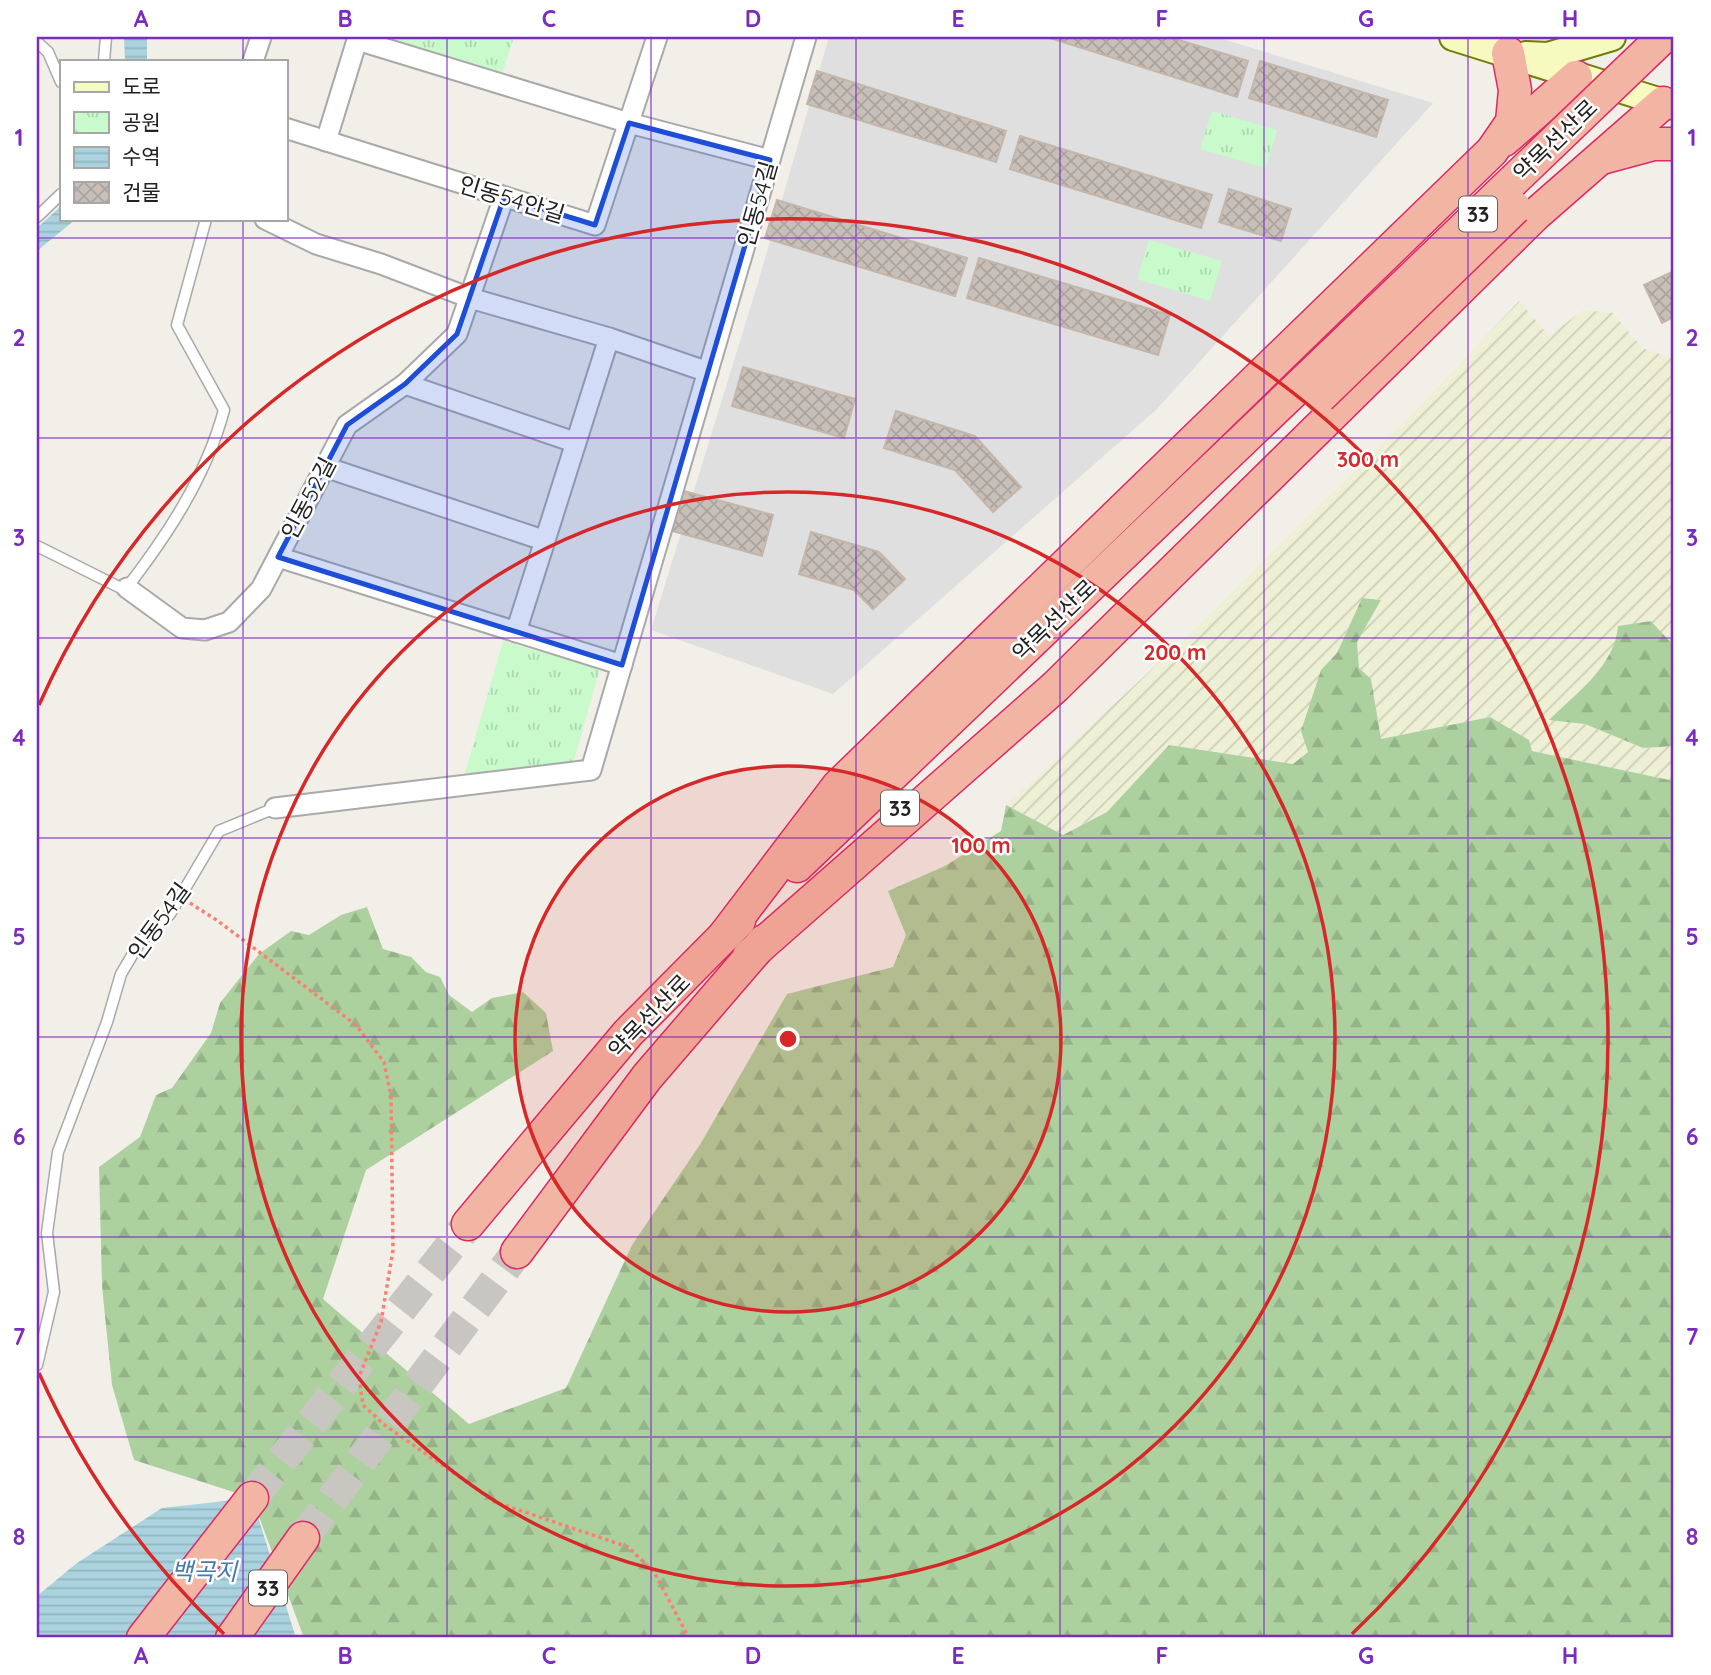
<svg xmlns="http://www.w3.org/2000/svg" width="1711" height="1675" font-family="Quicksand,'Noto Sans KR',sans-serif">
<style>
.residential{fill:#e0dfdf}
.farmland{fill:url(#farmland-furrows)}
.forest{fill:url(#forest-firs)}
.park{fill:url(#park-tufts)}
.water{fill:url(#water-rules)}
.building{fill:url(#building-cross-hatch);stroke:#c4b6ab;stroke-width:2}
.lines{fill:none;stroke-linecap:round;stroke-linejoin:round}
.trunk-tunnel{stroke:#c8c6c1;stroke-width:32;stroke-dasharray:32 16;stroke-linecap:butt}
.service-casing{stroke:#a9a9a9;stroke-width:13}
.minor-casing{stroke:#a9a9a9;stroke-width:23}
.secondary-casing{stroke:#707d05;stroke-width:30}
.trunk-casing{stroke:#dc2a67;stroke-width:35}
.path{stroke:#fa8072;stroke-width:3.5;stroke-dasharray:3.5 3.5;stroke-linecap:butt}
.service{stroke:#fff;stroke-width:10}
.minor{stroke:#fff;stroke-width:19}
.secondary{stroke:#f7fabf;stroke-width:26}
.trunk{stroke:#f2b4a3;stroke-width:32}
.trunk-bridge-casing{stroke:#dc2a67;stroke-width:35;stroke-linecap:butt}
.trunk-bridge{stroke:#f2b4a3;stroke-width:32}
.marked{fill:#1d4ed8;fill-opacity:0.2;stroke:#1d4ed8;stroke-width:5;stroke-linejoin:round}
.grid{fill:none;stroke:#7b2cbf;stroke-width:2;stroke-opacity:0.55}
.ring{fill:none;stroke:#d62828;stroke-width:3.5}
.labels{text-anchor:middle;dominant-baseline:central;stroke-width:5;stroke-linejoin:round;paint-order:stroke}
.shield{fill:#fff;stroke:#646464;stroke-width:2}
.shield-label{font-size:21px;font-weight:bold;fill:#222}
.street-label{font-size:23px;fill:#222;stroke:#fff}
.water-label{font-size:24px;font-style:italic;fill:#4a7aab;stroke:#fff}
.centre{fill:#d62828;stroke:#fff;stroke-width:3.5}
.ring-label{font-size:21px;text-anchor:middle;font-weight:bold;fill:#d62828;stroke:#fff;stroke-width:5;stroke-linejoin:round;paint-order:stroke}
.neatline{fill:none;stroke:#7b2cbf;stroke-width:2.5}
.grid-label{font-size:23px;text-anchor:middle;font-weight:bold;fill:#7b2cbf}
</style>
<defs>
<pattern id="farmland-furrows" width="10" height="10" patternUnits="userSpaceOnUse" patternTransform="scale(1.75)"><rect width="10" height="10" fill="#eef0d5"/><path d="M-1 1l2-2M0 10L10 0M9 11l2-2" fill="none" stroke="#ccceb7"/></pattern>
<pattern id="forest-firs" width="22" height="20" patternUnits="userSpaceOnUse" patternTransform="scale(1.75)"><rect width="22" height="20" fill="#add19e"/><path d="M5 1l3.5 6h-7zM16 11l3.5 6h-7z" fill="#95b388"/></pattern>
<pattern id="park-tufts" width="24" height="20" patternUnits="userSpaceOnUse" patternTransform="scale(1.75)"><rect width="24" height="20" fill="#c8facc"/><path d="M3 7l-1-3M5 7V3M7 7l1-3M15 17l-1-3M17 17v-4M19 17l1-3" fill="none" stroke="#acd6af"/></pattern>
<pattern id="water-rules" width="6" height="5" patternUnits="userSpaceOnUse" patternTransform="scale(1.75)"><rect width="6" height="5" fill="#aad3df"/><path d="M0 2.5h6" fill="none" stroke="#92b5bf"/></pattern>
<pattern id="building-cross-hatch" width="8" height="8" patternUnits="userSpaceOnUse" patternTransform="scale(1.75)"><rect width="8" height="8" fill="#c7bfb8"/><path d="M0 0l8 8M0 8l8-8" fill="none" stroke="#aba49e"/></pattern>
</defs>
<rect width="100%" height="100%" fill="#f2efe9"/>
<path class="residential" d="M829,37H1216L1433,103L1157,409L833,694L651,630L757,286Z"/>
<path class="farmland" d="M1519,301L1549,336L1583,310L1613,313L1642,348L1674,359V646L1651,622L1617,639L1604,665L1550,719L1585,724L1643,748L1674,746V781L1532,751L1490,717L1381,739L1371,679L1359,668L1357,642L1381,600L1373,598H1362L1337,653L1321,670L1308,752L1293,764L1169,745L1107,812L1062,835L1006,805L1182,641L1416,410Z"/>
<g class="forest">
<path d="M1362,598L1381,600L1357,642L1359,668L1371,679L1381,739L1490,717L1529,740L1532,751L1674,781V1638H304L252,1498L134,1460L112,1385L102,1286L99,1167L140,1137L156,1095L172,1088L211,1033L220,1003L259,954L291,931L309,935L341,915L367,907L383,949L411,957L426,972L440,977L449,995L472,1012L492,998L523,992L546,1013L553,1051L366,1170L323,1299L469,1424L566,1388L632,1245L701,1143L787,994L893,967L906,935L888,891L945,866L1001,831L1006,805L1063,835L1107,812L1169,745L1293,764L1308,752L1301,731L1321,670L1337,653Z"/>
<path d="M1651,621L1674,646V746L1643,748L1585,724L1549,720C1576,693 1615,666 1618,626Z"/>
</g>
<g class="park">
<path d="M383,37H514L502,74Z"/>
<path d="M1212,111L1277,130L1266,168L1200,149Z"/>
<path d="M1149,240L1222,261L1210,301L1137,279Z"/>
<path d="M503,641L600,669L573,764L461,787Z"/>
</g>
<g class="water">
<path d="M124,37H147V61H125Z"/>
<path d="M61,206V219H76L37,251V228Z"/>
<path d="M252,1498L296,1638H37V1596L77,1563L162,1508Z"/>
</g>
<g class="building">
<path d="M1047,37H1169L1248,61L1237,97Z"/>
<path d="M1260,61L1388,100L1376,137L1249,98Z"/>
<path d="M817,71L1006,131L996,162L807,104Z"/>
<path d="M1020,136L1212,195L1201,228L1010,169Z"/>
<path d="M1229,189L1291,209L1281,241L1219,222Z"/>
<path d="M777,200L967,258L955,296L765,238Z"/>
<path d="M979,258L1170,315L1158,355L967,298Z"/>
<path d="M1674,271V317L1662,323L1644,285Z"/>
<path d="M743,367L855,399L844,438L732,406Z"/>
<path d="M896,411L975,436L1021,487L993,512L955,470L884,448Z"/>
<path d="M680,490L773,515L762,556L669,530Z"/>
<path d="M811,532L879,552L905,579L873,609L854,590L799,574Z"/>
</g>
<g class="lines">
<g class="trunk-tunnel">
<path d="M252,1498L468,1224"/>
<path d="M303,1538L517,1252"/>
</g>
<g class="service-casing">
<g id="service">
<path d="M37,42L48,52L61,82"/>
<path d="M104,61L106,37"/>
<path d="M37,217L61,194"/>
<path d="M37,546L125,590C167,536 206,477 224,410L177,325L206,219"/>
<path d="M37,1365L54,1292L47,1233L58,1152L107,1022L121,974L140,942L170,914L219,831L275,808"/>
</g>
</g>
<g class="minor-casing">
<g id="minor">
<path d="M357,40L629,123L770,160"/>
<path d="M253,61L261,37"/>
<path d="M285,128L595,225L657,37"/>
<path d="M326,141L358,37"/>
<path d="M265,219L316,244L381,264L470,298L609,338L708,372"/>
<path d="M405,384L574,442"/>
<path d="M325,467L543,540"/>
<path d="M278,557L622,665"/>
<path d="M127,588L182,628L205,630L229,622L261,589L347,425L405,384L457,334L504,197"/>
<path d="M516,632L609,338"/>
<path d="M275,808L591,770L806,37"/>
</g>
</g>
<g class="secondary-casing">
<g id="secondary">
<path d="M1453,37L1674,106"/>
<path d="M1526,55L1548,56L1612,37"/>
</g>
</g>
<g class="trunk-casing">
<g id="trunk">
<path d="M1504,140L1576,77"/>
<path d="M1605,157L1653,144H1674"/>
<path d="M797,866L1294,391"/>
<path d="M724,936L838,786L1492,151L1512,122L1515,90L1508,53"/>
<path d="M749,956L1055,687L1535,215L1663,103"/>
<path d="M468,1224L628,1033L739,921"/>
<path d="M517,1252L647,1077L764,941"/>
<path d="M143,1638L252,1498"/>
<path d="M232,1638L303,1538"/>
</g>
</g>
<path class="path" d="M190,903L218,921L356,1025L384,1062L391,1096L393,1250L381,1322L359,1377L363,1405L383,1424L495,1502L628,1547L654,1572L689,1638"/>
<use href="#service" class="service"/>
<use href="#minor" class="minor"/>
<use href="#secondary" class="secondary"/>
<use href="#trunk" class="trunk"/>
<g class="trunk-bridge-casing">
<g id="trunk-bridge">
<path d="M1294,391L1663,37"/>
<path d="M1320,397L1515,208"/>
</g>
</g>
<use href="#trunk-bridge" class="trunk-bridge"/>
</g>
<path class="marked" d="M629,123L770,160L622,665L278,557L347,425L405,384L457,334L504,197L595,225Z"/>
<path class="grid" d="M243,37V61M447,37V1638M651,37V1638M856,37V1638M1060,37V1638M1264,37V1638M1468,37V1638M243,219V1638M37,238H1674M37,438H1674M37,638H1674M37,838H1674M37,1037H1674M37,1237H1674M37,1437H1674"/>
<circle cx="788" cy="1039" r="273" fill="#d62828" fill-opacity=".12"/>
<g class="ring">
<circle cx="788" cy="1039" r="273"/>
<circle cx="788" cy="1039" r="547"/>
<path d="M224 1634A820 820 0 0 1 39 1373M39 705A820 820 0 1 1 1352 1634"/>
</g>
<g class="labels">
<g class="shield">
<rect x="1459" y="196.5" width="38" height="35" rx="5"/>
<rect x="881" y="790.5" width="38" height="35" rx="5"/>
<rect x="249" y="1570.5" width="38" height="35" rx="5"/>
</g>
<g class="shield-label">
<text x="1478" y="214">33</text>
<text x="900" y="808">33</text>
<text x="268" y="1588">33</text>
</g>
<g class="street-label">
<text transform="translate(1555 140) rotate(-44)">약목선산로</text>
<text transform="translate(512 199) rotate(17)">인동54안길</text>
<text transform="translate(757 204) rotate(-74)">인동54길</text>
<text transform="translate(308 498) rotate(-62)">인동52길</text>
<text transform="translate(1054 620) rotate(-44)">약목선산로</text>
<text transform="translate(159 921) rotate(-54)">인동54길</text>
<text transform="translate(649 1016) rotate(-46)">약목선산로</text>
</g>
<g class="water-label">
<text x="204" y="1571">백곡지</text>
</g>
</g>
<circle cx="788" cy="1039" r="10" class="centre"/>
<g class="ring-label">
<text x="1368" y="467">300 m</text>
<text x="1175" y="660">200 m</text>
<text x="981" y="853">100 m</text>
</g>
<rect width="1711" height="1675" fill="none" stroke="#ffffff" stroke-width="77"/>
<rect x="60" y="60" width="228" height="161" fill="#ffffff" stroke="#a7a7a7" stroke-width="2"/>
<rect x="74" y="82" width="35" height="10" fill="#f7fabf" stroke="#a7a7a7" stroke-width="2"/>
<text x="122" y="94" font-size="21" fill="#222222">도로</text>
<rect x="74" y="112" width="35" height="21" fill="url(#park-tufts)" stroke="#a7a7a7" stroke-width="2"/>
<text x="122" y="130" font-size="21" fill="#222222">공원</text>
<rect x="74" y="147" width="35" height="21" fill="url(#water-rules)" stroke="#a7a7a7" stroke-width="2"/>
<text x="122" y="164" font-size="21" fill="#222222">수역</text>
<rect x="74" y="182" width="35" height="21" fill="url(#building-cross-hatch)" stroke="#a7a7a7" stroke-width="2"/>
<text x="122" y="200" font-size="21" fill="#222222">건물</text>
<rect x="38" y="38" width="1634" height="1598" class="neatline"/>
<g class="grid-label">
<text x="141" y="27">A</text>
<text x="345" y="27">B</text>
<text x="549" y="27">C</text>
<text x="753" y="27">D</text>
<text x="958" y="27">E</text>
<text x="1162" y="27">F</text>
<text x="1366" y="27">G</text>
<text x="1570" y="27">H</text>
<text x="19" y="146">1</text>
<text x="1692" y="146">1</text>
<text x="19" y="346">2</text>
<text x="1692" y="346">2</text>
<text x="19" y="546">3</text>
<text x="1692" y="546">3</text>
<text x="19" y="746">4</text>
<text x="1692" y="746">4</text>
<text x="19" y="945">5</text>
<text x="1692" y="945">5</text>
<text x="19" y="1145">6</text>
<text x="1692" y="1145">6</text>
<text x="19" y="1345">7</text>
<text x="1692" y="1345">7</text>
<text x="19" y="1545">8</text>
<text x="1692" y="1545">8</text>
<text x="141" y="1664">A</text>
<text x="345" y="1664">B</text>
<text x="549" y="1664">C</text>
<text x="753" y="1664">D</text>
<text x="958" y="1664">E</text>
<text x="1162" y="1664">F</text>
<text x="1366" y="1664">G</text>
<text x="1570" y="1664">H</text>
</g>
</svg>
